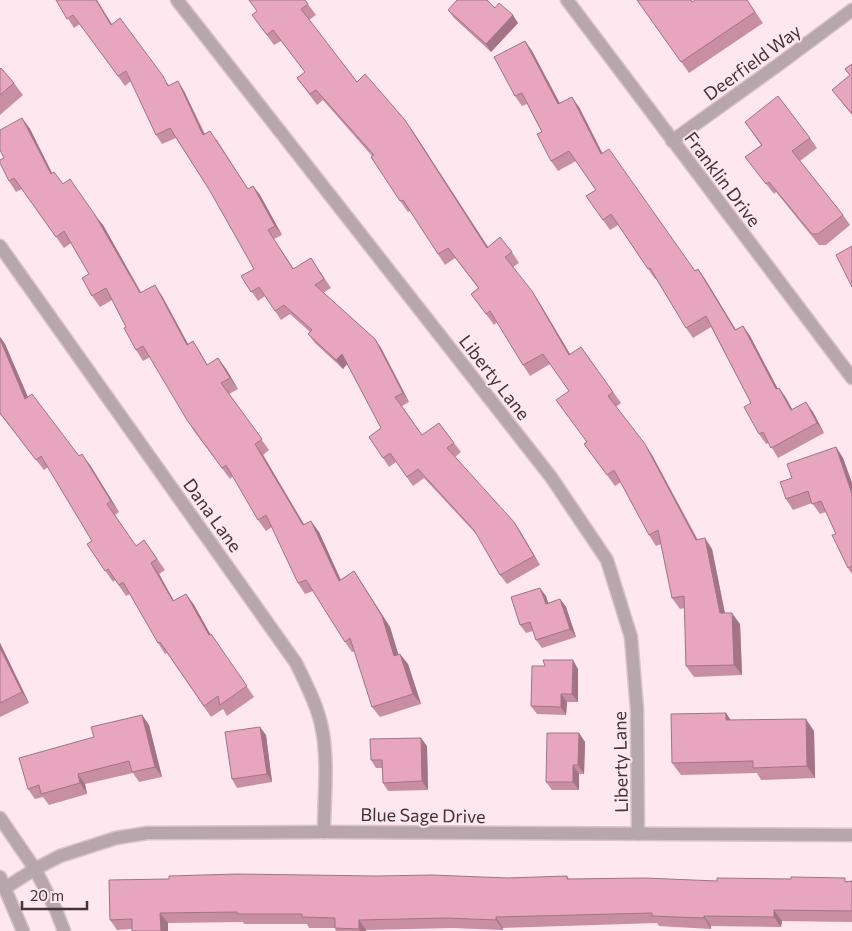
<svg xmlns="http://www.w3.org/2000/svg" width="852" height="931" font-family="Commissioner,sans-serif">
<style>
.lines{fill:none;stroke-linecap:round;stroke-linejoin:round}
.minor-casing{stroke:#d8c3ca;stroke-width:15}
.minor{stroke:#b7a6ac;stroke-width:12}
.wall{fill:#c88fa3}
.shaded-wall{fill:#a27485}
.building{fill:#e8a6be;stroke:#a27485}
.labels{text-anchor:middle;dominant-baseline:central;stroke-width:4;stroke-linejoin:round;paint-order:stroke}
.street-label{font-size:18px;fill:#423338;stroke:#fee7ef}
</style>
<rect width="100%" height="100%" fill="#fee7ef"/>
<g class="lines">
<g class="minor-casing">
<g id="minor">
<path d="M177,0L551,477L607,560L631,637L637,710L638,834"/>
<path d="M567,0L852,378"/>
<path d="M672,141L778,65L852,10"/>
<path d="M0,246L296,663C305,682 316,702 321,724C329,758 324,796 324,832"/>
<path d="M0,818L35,869L56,910L64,931"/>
<path d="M0,877L23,931"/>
<path d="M5,888L35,869L60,856L116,838L147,833L324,832L852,835"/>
</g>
</g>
<use href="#minor" class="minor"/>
</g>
<g class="wall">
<path d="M56,0L112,24L169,85L184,91L205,134L217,140L248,189L253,186L260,195L282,235L274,239L294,269L311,258L331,288L323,293L375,339L381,348L409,402L402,406L422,435L439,423L461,452L455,457L520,531L540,565L507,584L500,575L478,536L424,478L413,486L396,462L389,467L369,437L381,428L347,364L343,369L315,343L308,334L310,332L290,314L281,320L265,296L258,301L241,276L254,269L210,191L176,138L162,144L156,135L131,81L125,86L80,24L74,28Z"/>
<path d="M305,0L316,15L309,20L357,82L412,130L488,247L512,252L519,263L513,267L539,302L570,354L581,347L621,403L616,407L652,455L698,540L712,549L725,613L740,624L742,675L694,677L686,666L685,608L680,609L672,598L661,544L656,546L649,535L621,482L615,486L584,444L586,442L569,391L550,364L530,376L523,365L497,322L494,325L471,294L478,288L455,258L445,265L410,211L408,212L400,201L372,156L323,100L317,105L297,78L305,72L281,41L274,45L252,15L257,11Z"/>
<path d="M637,0L692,2L747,0L763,23L689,73Z"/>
<path d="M495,8L518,23L491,52L454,18L448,10Z"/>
<path d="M525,41L532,51L560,103L579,107L603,154L695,271L698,269L705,279L736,330L743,326L750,336L778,389L779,388L786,398L792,409L813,412L824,433L778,458L769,443L766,444L759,434L751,403L711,327L693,338L686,328L656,279H655L618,225L610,230L586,196L596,190L576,161L558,171L551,161L542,132L527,104L522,106L515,96Z"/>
<path d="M852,64V115L832,90L850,76L845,69Z"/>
<path d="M0,69L14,83L23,95L0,115Z"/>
<path d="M22,118L30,129L52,173L103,225L141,292L162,296L188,344L193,341L207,365L218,358L226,369L238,389L229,394L269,450L263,455L304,525L319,532L341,580L354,571L390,627L398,654L408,664L421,704L380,717L372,707L355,651L352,652L345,642L313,591L305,594L298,583L272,527L266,531L258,520L233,476L230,479L194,431L150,357L143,361L136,350L126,327L112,300L100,307L92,296L89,274L71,243L64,248L22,189L16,192L9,181L4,158Z"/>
<path d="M745,122L810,138L817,148L800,161L843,215L850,225L826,245H819L776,192L774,194L745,157L761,145Z"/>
<path d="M0,337L5,344L28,397L79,456L90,465L119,512L115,515L136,546L144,540L165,570L159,574L174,601L186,594L194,605L210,634H211L254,697L227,716L223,709L211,717L167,653L165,654L158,643L130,594L126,596L115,580L113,582L87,544L92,541L48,467L44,470L0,414Z"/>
<path d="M836,447L843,458L852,483V574L848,568L836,534L826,512L820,514L812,503L793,510L786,499L792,478Z"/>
<path d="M546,596L548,603L560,599L566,607L576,637L542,648L536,640L533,631L526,633L520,625Z"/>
<path d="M0,643L29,703L0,717Z"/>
<path d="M578,669V702H567L566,715L537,714L531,706Z"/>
<path d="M726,713L730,720L814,731L815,778L761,780L757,773L681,775L672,763Z"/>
<path d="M142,715L149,725L162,777L139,782L133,773L85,784L87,794L49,805L43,797L35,799L28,789L94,737Z"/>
<path d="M579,733L585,742L584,774H579V790H552L546,782Z"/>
<path d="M266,735L272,782L237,788L232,779Z"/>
<path d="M427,746L428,790L388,791L383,783L382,768H376L371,760Z"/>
<path d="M567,876L569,879L717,881H852V922L782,921L781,927L711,926V929L659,926L657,923L503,928V930L453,928L366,930V931H336L335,928H309L307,924H244L243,922L168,923L132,929L117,930L110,920L109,880L508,878Z"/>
</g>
<g class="shaded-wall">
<path d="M96,0H97L118,34L111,25Z"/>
<path d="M513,15L518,23L491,52L486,44Z"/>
<path d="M525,41L532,51L565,114L558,104Z"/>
<path d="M178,81L184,91L209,145L203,135Z"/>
<path d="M572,97L579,107L608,165L601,154Z"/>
<path d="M22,118L30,129L58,185L51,174Z"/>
<path d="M405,120L412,130L495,258L487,248Z"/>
<path d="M253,186L260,195L282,235L275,226Z"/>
<path d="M95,215L103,225L147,304L140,293Z"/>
<path d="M698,269L705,279L742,340L735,330Z"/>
<path d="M155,285L162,296L194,355L187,345Z"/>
<path d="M532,291L539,302L577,366L569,355Z"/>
<path d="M743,326L750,336L783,399L776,389Z"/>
<path d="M0,337L5,344L33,409L25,399L0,339Z"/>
<path d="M375,339L381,348L409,402L403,393Z"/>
<path d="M193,341L200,352L214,376L207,365Z"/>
<path d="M342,354L348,363L343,369L336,360Z"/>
<path d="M218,358L226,369L238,389L230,378Z"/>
<path d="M779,388L786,398L798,420L791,410Z"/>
<path d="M806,402L813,412L824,433L817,423Z"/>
<path d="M255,444L263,455L311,536L303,525Z"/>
<path d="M645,444L652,455L703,551L696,540Z"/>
<path d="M836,447L843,458L852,483V494Z"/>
<path d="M82,454L90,465L119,512L111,501Z"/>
<path d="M311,521L319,532L346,592L339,581Z"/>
<path d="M514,522L520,531L540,565L534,556Z"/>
<path d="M705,538L712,549L727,624L720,613Z"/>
<path d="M151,563L159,574L180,612L173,601Z"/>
<path d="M354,571L390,627L402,666L394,656Z"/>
<path d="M540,588L546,596L551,612L546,604Z"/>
<path d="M186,594L194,605L217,646L209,635Z"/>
<path d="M560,599L566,607L576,637L570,629Z"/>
<path d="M732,613L740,624L742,675L734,665Z"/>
<path d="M0,643L29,703L22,692L0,648Z"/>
<path d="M400,654L408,664L421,704L413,694Z"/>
<path d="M573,660L578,669V702L572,694Z"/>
<path d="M561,694L567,702L566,715L561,707Z"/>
<path d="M726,713L734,725L726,720Z"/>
<path d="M142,715L149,725L162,777L155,767Z"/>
<path d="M806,719L814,731L815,778L807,766Z"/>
<path d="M260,727L266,735L272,782L267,774Z"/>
<path d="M579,733L585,742L584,774L578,765Z"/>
<path d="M421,738L427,746L428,790L422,781Z"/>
<path d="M573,765L579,774V790L573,782Z"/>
<path d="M78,774L85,784L87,794L80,783Z"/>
<path d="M774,910L782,921L781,927L774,917Z"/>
<path d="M160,913L168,923V931H161Z"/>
<path d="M704,916L711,926V929L704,918Z"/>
<path d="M496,917L503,928V930L496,920Z"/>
<path d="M359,920L366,930V931H360L359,929Z"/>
</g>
<g class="building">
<path d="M56,0H96L111,25L120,18L163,76L168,86L178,81L203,135L210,131L248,189L253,186L275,226L268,230L293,269L311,258L324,279L315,285L375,339L403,393L395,397L422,435L439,423L454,443L447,448L514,522L534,556L500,575L474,530L418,469L407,477L390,453L383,458L369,437L381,428L342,354L336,360L308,334L312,330L284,305L275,311L259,287L251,292L241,276L254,269L210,191L170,128L156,135L126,71L118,76L73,15L67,19Z"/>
<path d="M249,0H305L308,4L301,9L357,82L365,74L405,120L487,248L500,237L512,252L505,257L532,291L569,355L581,347L613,392L608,396L645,444L696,540L705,538L720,613H732L734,665L686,666L684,596L672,598L658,530L649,535L614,470L607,475L584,444L587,442L556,400L569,391L543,354L523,365L490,311L486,314L471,294L479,288L448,248L438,254L403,200L400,201L371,157L374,155L316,90L310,94L297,78L305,72L273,30L267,35L252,15L257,11Z"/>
<path d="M457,0H487L495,8L499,3L513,15L486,44L448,10Z"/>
<path d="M637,0H691L692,2L695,0H747L755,12L681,62Z"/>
<path d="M525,41L558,104L572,97L601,154L609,149L695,271L698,269L735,330L743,326L776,389L779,388L791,410L806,402L817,423L771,448L763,432L759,434L744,407L751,403L706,316L686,328L650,268L648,269L611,214L603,220L586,196L596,190L569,151L551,161L537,134L542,132L522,93L515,96L494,57Z"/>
<path d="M852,64V114L832,90L850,75L845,69Z"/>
<path d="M1,68L14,83L0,95V69Z"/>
<path d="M778,96L810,138L792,151L843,215L818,234H812L769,182L766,184L745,157L762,145L745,122Z"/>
<path d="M22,118L51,174L54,172L63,184L70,179L95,215L140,293L155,285L187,345L193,341L207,365L218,358L230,378L221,383L262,439L255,444L303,525L311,521L339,581L354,571L382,616L394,656L400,654L413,694L372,707L350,638L345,642L306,580L298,583L266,515L258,520L226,465L222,468L187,420L143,346L136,350L124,328L126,327L106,288L92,296L82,278L89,274L64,231L56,237L14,178L9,181L0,163V160L4,158L0,150V130Z"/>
<path d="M852,246V287L836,255Z"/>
<path d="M0,339L25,399L32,394L79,456L82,454L111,501L107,504L136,546L144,540L157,559L151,563L173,601L186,594L209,635L211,634L247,686L220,705L218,696L204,706L160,642L158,643L123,582L119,585L108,569L105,571L87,544L92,541L41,456L36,460L0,413Z"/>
<path d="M836,447L852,494V566L848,568L832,535L836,534L821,501L812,504L808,491L786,499L780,482L792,478L787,464Z"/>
<path d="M540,588L546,604L560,599L570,629L536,640L530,622L520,625L511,597Z"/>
<path d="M0,648L22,692L0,703Z"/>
<path d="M543,660H573L572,694H561V707L531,706L532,666H545Z"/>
<path d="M726,713V720L806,719L807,766L753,768V761L672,763L671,714Z"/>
<path d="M142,715L155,767L132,772L129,761L78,774L80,783L41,794L39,785L28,789L19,758L94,737L91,727Z"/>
<path d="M260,727L267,774L232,779L225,732Z"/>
<path d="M547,733H579L578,765H573V782H546Z"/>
<path d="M421,738L422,781L383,783L382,760H371L370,739Z"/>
<path d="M237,874L376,876L432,875L508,878L567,876V879L645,878L717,881V878L791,879V877L845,878V882L852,881V911L774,910V917L704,916V918L652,916V913L496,917V920L446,918L359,920V929L335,928V918L302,917V914H237V912L160,913L161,931H132V919L110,920L109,880L169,879V876Z"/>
</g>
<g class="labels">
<g class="street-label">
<text transform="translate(752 62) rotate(-36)">Deerfield Way</text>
<text transform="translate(723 179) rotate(53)">Franklin Drive</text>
<text transform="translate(495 377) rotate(52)">Liberty Lane</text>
<text transform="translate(213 515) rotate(54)">Dana Lane</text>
<text transform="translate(620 762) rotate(-91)">Liberty Lane</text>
<text transform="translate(423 815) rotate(1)">Blue Sage Drive</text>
</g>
</g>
<path d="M22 901v8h65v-8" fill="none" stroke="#423338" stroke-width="2.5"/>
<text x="30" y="901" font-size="15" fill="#423338" stroke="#fee7ef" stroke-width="4" paint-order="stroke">20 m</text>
</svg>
